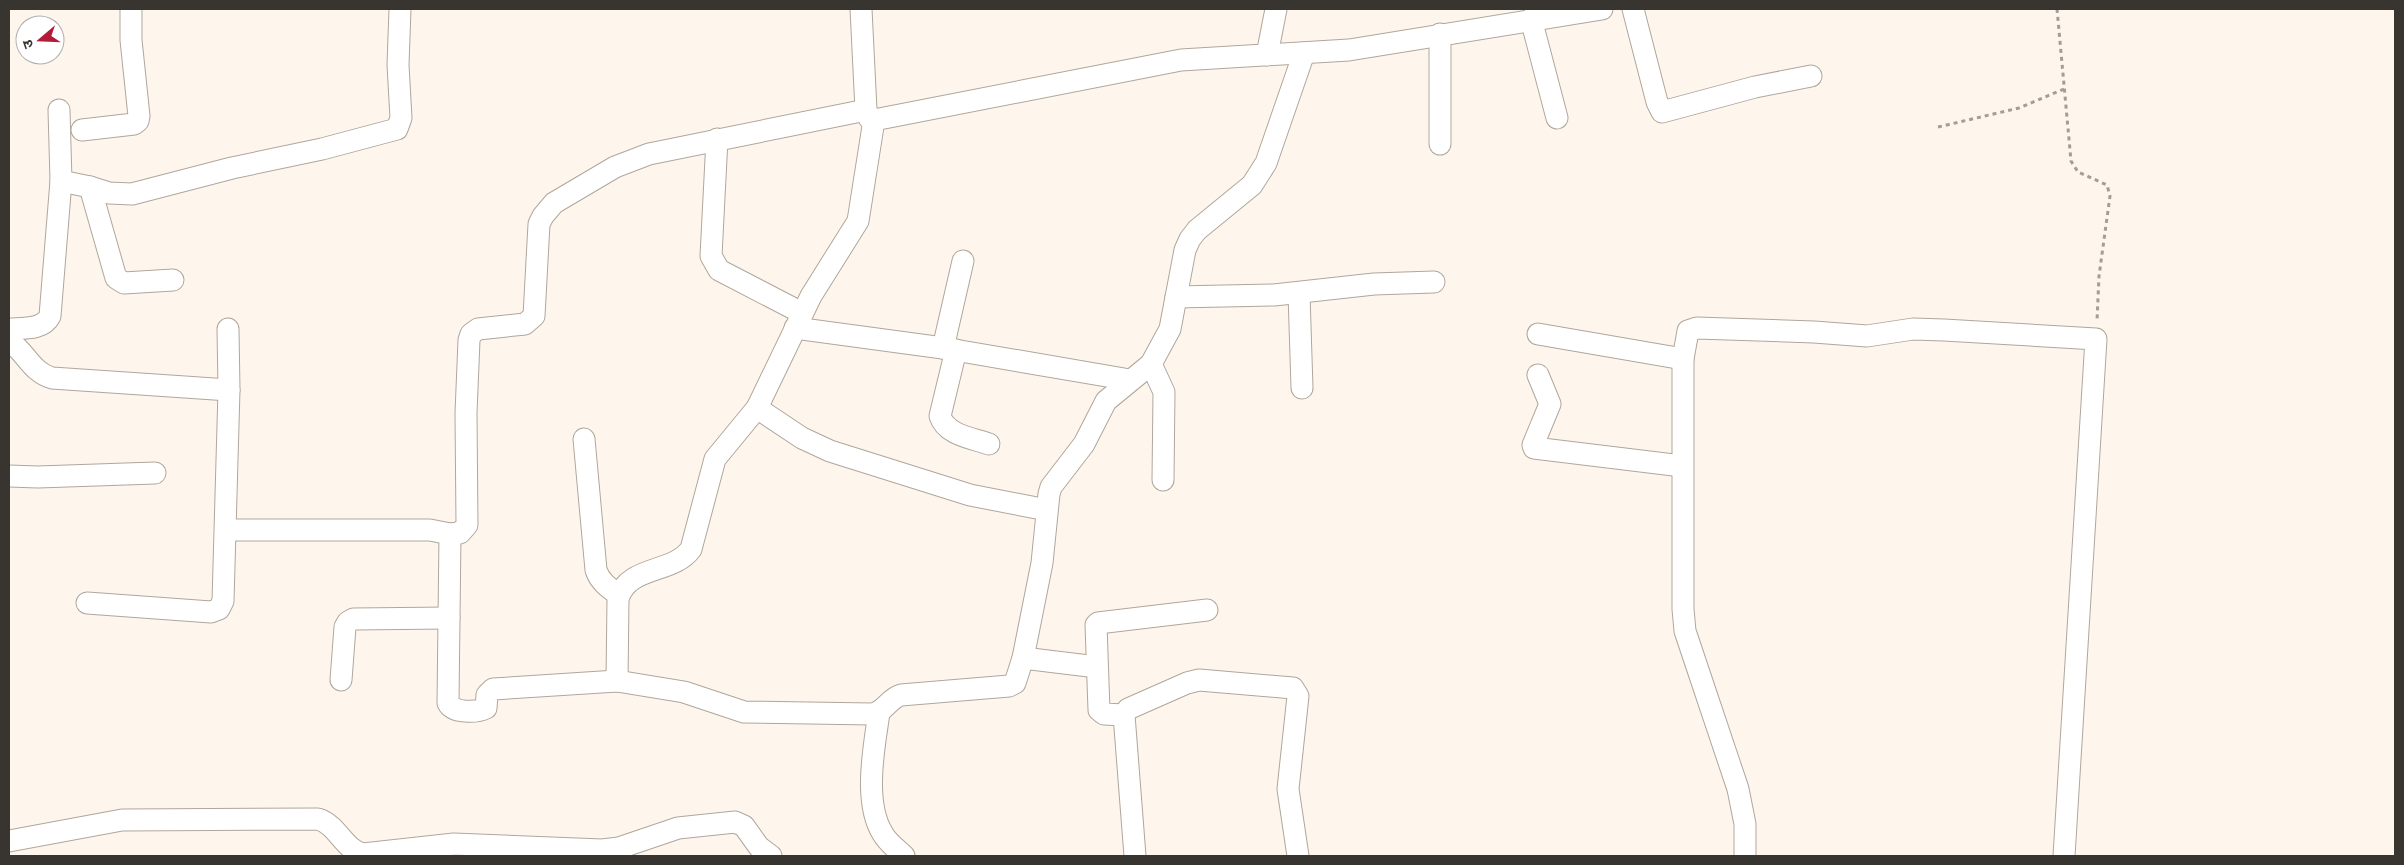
<svg xmlns="http://www.w3.org/2000/svg" width="2404" height="865" font-family="Lato,'Noto Sans Devanagari',sans-serif">
<style>
.lines{fill:none;stroke-linecap:round;stroke-linejoin:round}
.minor-casing{stroke:#b0a69b;stroke-width:23}
.path{stroke:#a29d96;stroke-width:3;stroke-dasharray:4 4;stroke-linecap:butt}
.minor{stroke:#fff;stroke-width:21}
</style>
<rect width="100%" height="100%" fill="#fef6ed"/>
<g class="lines">
<g class="minor-casing">
<g id="minor">
<path d="M861,9L866,110L869,118L874,120L1181,60L1349,50L1602,9"/>
<path d="M1633,9L1657,102L1662,112L1755,87L1811,76"/>
<path d="M1531,19L1557,118"/>
<path d="M1267,55L1276,9"/>
<path d="M82,130L134,124L138,121L139,116L131,40V9"/>
<path d="M717,139L711,256L719,270L802,313"/>
<path d="M1440,144V34"/>
<path d="M61,181L90,187L109,193L132,194L232,168L322,149L397,129L401,118L398,65L400,9"/>
<path d="M90,187L116,278L124,283L173,280"/>
<path d="M1299,294L1302,388"/>
<path d="M1176,297L1274,295L1374,284L1434,282"/>
<path d="M795,328L943,348L1130,380"/>
<path d="M9,329C23,328 43,330 50,316L61,181L59,110"/>
<path d="M1538,334L1683,359"/>
<path d="M9,341C26,352 31,372 52,378L229,390"/>
<path d="M943,348L963,261"/>
<path d="M956,350L940,416C946,435 972,438 989,444"/>
<path d="M1151,364L1164,392L1163,480"/>
<path d="M1538,375L1550,404L1533,445L1534,448L1682,466"/>
<path d="M757,408L802,438L830,451L970,495L1047,510"/>
<path d="M584,439L596,570C600,582 609,588 619,595"/>
<path d="M9,476L38,477L155,473"/>
<path d="M226,530H430L450,534L460,533L467,525L466,413L469,340L471,334L478,329L525,324L534,316L539,224L543,216L554,203L615,167L649,154L866,110"/>
<path d="M450,534L448,703C453,713 476,713 486,708L487,695L493,689L617,681L684,692L744,712L872,714C885,712 888,699 901,695L1009,686L1015,683L1023,658L1042,563L1049,494L1051,487L1084,444L1106,401L1151,364L1170,329L1185,250L1190,239L1197,230L1252,185L1266,163L1304,53"/>
<path d="M87,603L211,612L219,609L223,601L229,390L228,329"/>
<path d="M1023,658L1097,667"/>
<path d="M341,680L345,627L348,622L353,619L449,618"/>
<path d="M617,681L618,599C628,565 673,574 691,549L715,459L757,408L811,296L858,221L874,120"/>
<path d="M879,713C874,747 863,803 883,834C888,843 897,849 904,856"/>
<path d="M1124,715L1104,714L1099,710L1096,625L1098,623L1207,610"/>
<path d="M9,841L122,820L318,819C338,825 344,850 363,854L454,844L602,850L619,848L678,828L735,822L744,826L759,847L771,856"/>
<path d="M1135,856L1124,715L1128,709L1187,683L1199,680L1293,688L1298,696L1288,789L1298,856"/>
<path d="M1745,856V824L1738,789L1685,631L1683,609V359L1688,331L1697,328L1814,332L1867,336L1913,329L1944,330L2096,339L2064,856"/>
</g>
</g>
<g class="path">
<path d="M2057,9L2071,161L2078,172L2107,185L2110,196L2099,276L2097,321"/>
<path d="M1938,127L2019,108L2064,89"/>
</g>
<use href="#minor" class="minor"/>
</g>
<rect width="2404" height="865" fill="none" stroke="#383530" stroke-width="20"/>
<g transform="translate(40 40) rotate(251)"><circle r="24" fill="#ffffff" stroke="#afaeac"/>
<path d="M0-4L9 19L0 12L-9 19Z" fill="#b11d38"/>
<text y="-8" font-size="14" font-weight="bold" text-anchor="middle" fill="#383530">उ</text>
</g>
</svg>
